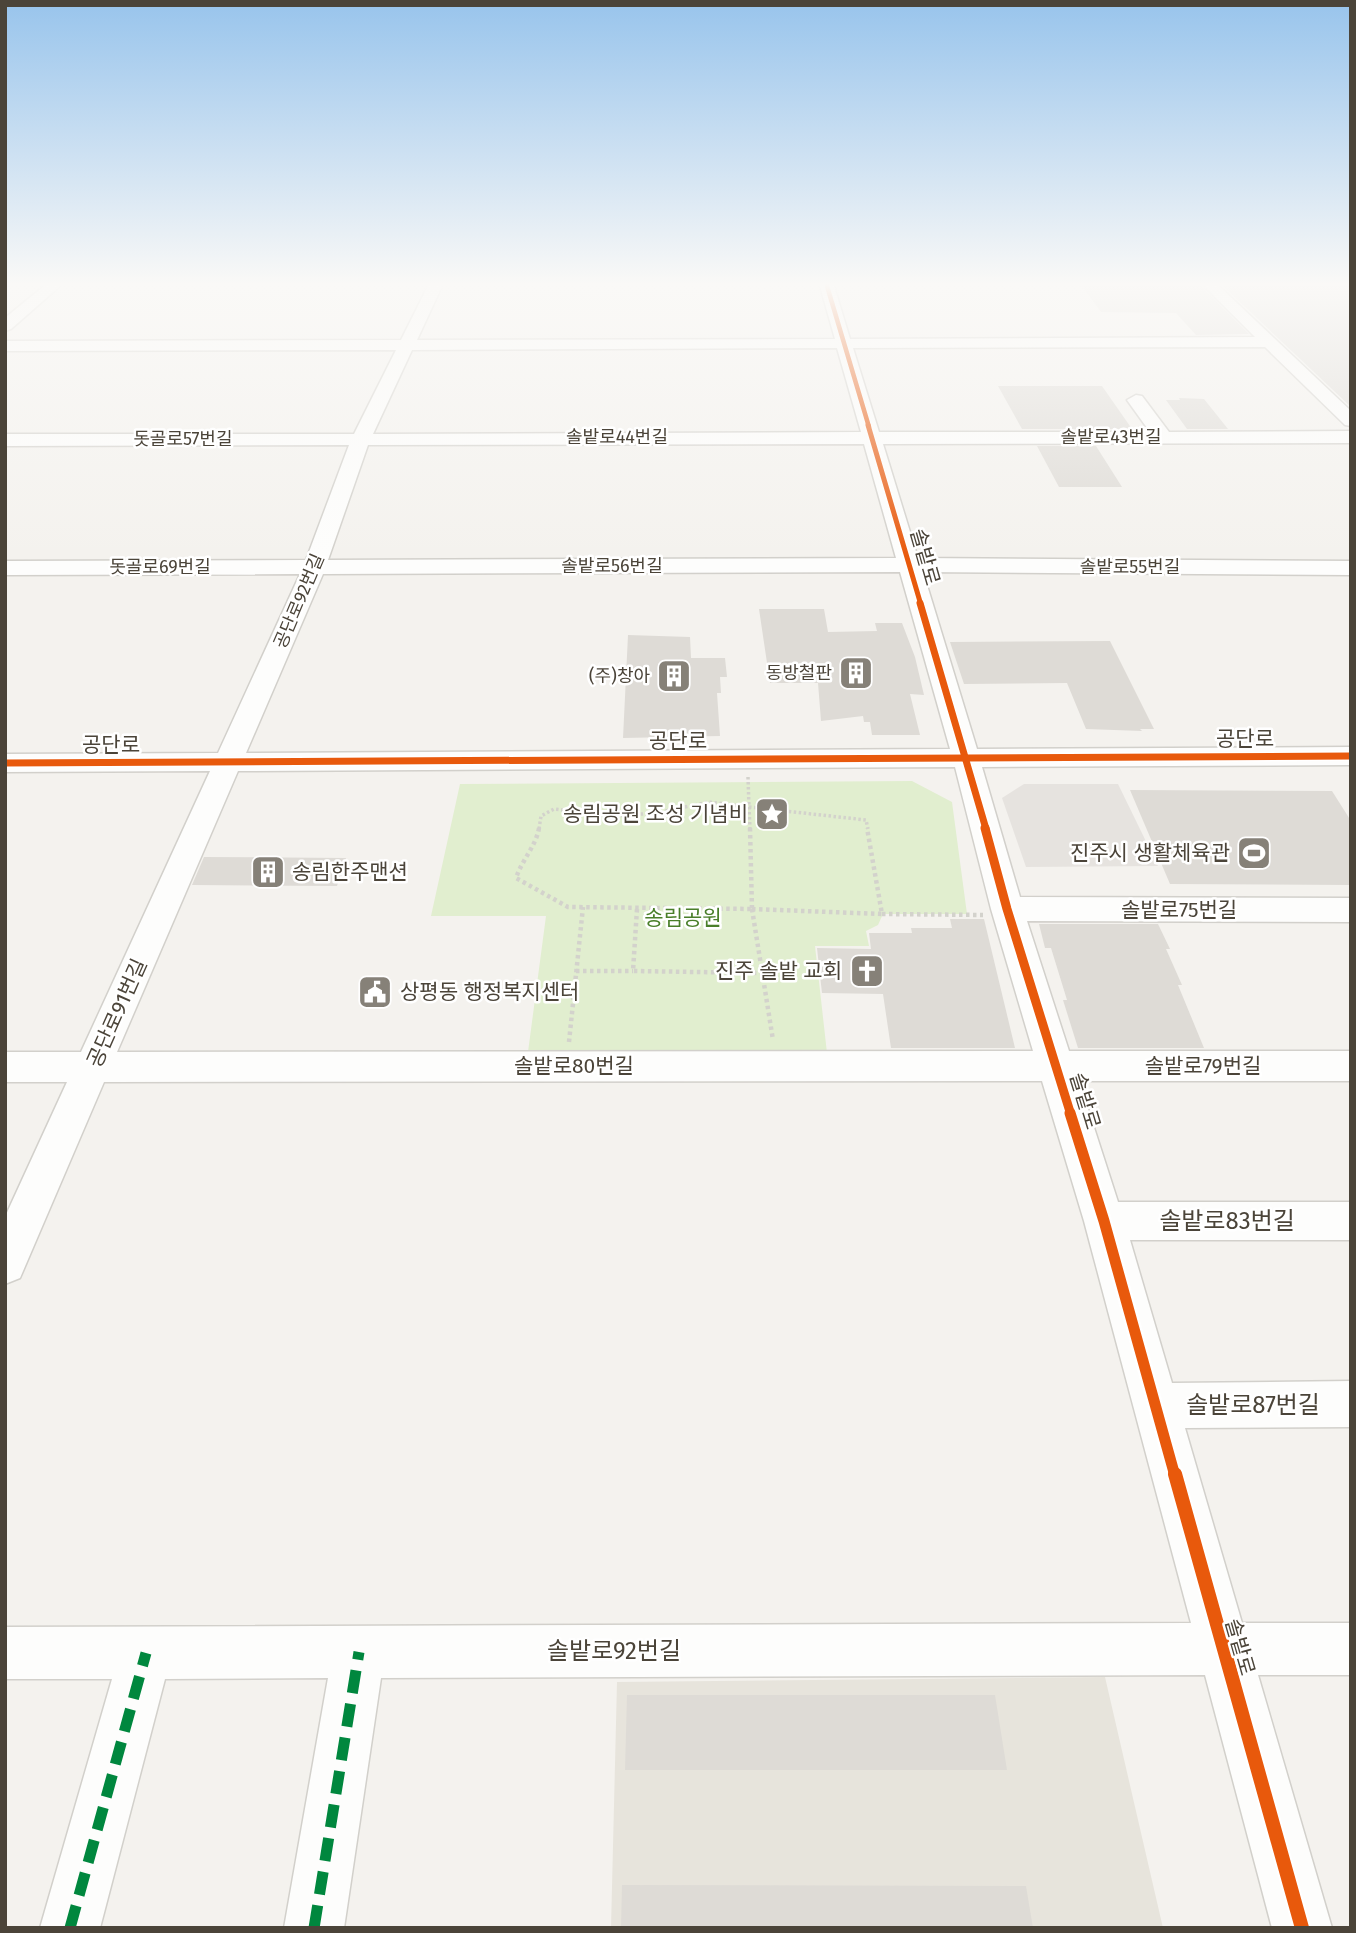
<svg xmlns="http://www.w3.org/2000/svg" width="1356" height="1933" font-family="'Fira Sans','Noto Sans KR',sans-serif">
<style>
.residential{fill:#e7e4dc}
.green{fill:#e1eecf}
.parking{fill:#e6e3df}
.building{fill:#dedbd6}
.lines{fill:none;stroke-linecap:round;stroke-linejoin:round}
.minor-casing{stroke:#d2d0cb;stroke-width:3}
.path-far1{stroke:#d3d2cc;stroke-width:3.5;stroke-dasharray:2.5 2.5;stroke-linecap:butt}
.path{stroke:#d3d2cc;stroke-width:4.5;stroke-dasharray:3.5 3.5;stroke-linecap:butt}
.minor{fill:#fdfdfc;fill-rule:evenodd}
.quiet{stroke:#00873e;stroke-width:11;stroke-dasharray:23 11;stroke-linecap:butt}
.cycleway-far5-casing{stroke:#fff;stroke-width:6}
.cycleway-far4-casing{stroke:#fff;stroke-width:8}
.cycleway-far3-casing{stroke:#fff;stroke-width:10}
.cycleway-far2-casing{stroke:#fff;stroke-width:13}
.cycleway-far1-casing{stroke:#fff;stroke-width:16}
.cycleway-casing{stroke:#fff;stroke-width:18}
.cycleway-far5{stroke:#e8590c;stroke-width:4.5}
.cycleway-far4{stroke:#e8590c;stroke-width:5}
.cycleway-far3{stroke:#e8590c;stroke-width:7}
.cycleway-far2{stroke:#e8590c;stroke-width:9}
.cycleway-far1{stroke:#e8590c;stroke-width:11}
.cycleway{stroke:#e8590c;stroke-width:14}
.labels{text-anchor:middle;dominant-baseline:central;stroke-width:5;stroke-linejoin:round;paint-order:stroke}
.far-street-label{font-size:18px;fill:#4b4439;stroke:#fff}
.far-poi-label{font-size:18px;fill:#4b4439;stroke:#fff;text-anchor:end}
.street-label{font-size:21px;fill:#4b4439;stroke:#fff}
.poi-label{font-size:21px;fill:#4b4439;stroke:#fff;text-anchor:end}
.park-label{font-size:21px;fill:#4a7f2a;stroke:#fff}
.near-street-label{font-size:24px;fill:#4b4439;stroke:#fff}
</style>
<rect width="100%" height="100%" fill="#f4f2ee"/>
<path class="residential" d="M1105,1677L1163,1928H611L617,1682Z"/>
<path class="green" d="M912,781L952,802L967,914H883L878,925L866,931L869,946H815L827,1053L528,1052L546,916H431L460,784Z"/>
<path class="parking" d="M1024,784H1118L1158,866L1026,867L1002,798Z"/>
<g class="building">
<path d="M1082,286H1201L1249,334L1196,335L1176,313L1101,312Z"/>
<path d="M1223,286H1351V407Z"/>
<path d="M998,386H1102L1132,429H1022Z"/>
<path d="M1179,398L1204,399L1228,429H1187L1166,400H1180Z"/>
<path d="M1037,446H1096L1122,487H1059Z"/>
<path d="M759,609H824L828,632L877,631L875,623H902L915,657L924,695L910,694L920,735H872L870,722H864L863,716L821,721L818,683H770Z"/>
<path d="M628,635L690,637L691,658H725L727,677H720L721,693H717L720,736L623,738Z"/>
<path d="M1110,641L1154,729H1140L1142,731L1086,729L1067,683L964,684L950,642Z"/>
<path d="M1130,790L1332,791L1351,821V885L1170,884Z"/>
<path d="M204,857L346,858L337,886L192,885Z"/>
<path d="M950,919H984L1015,1048H891L883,994L822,993L817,948L871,949L869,933H912L911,928H952Z"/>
<path d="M1039,924H1158L1170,949H1166L1182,985H1178L1204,1048H1078L1063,1000H1067L1051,948H1045Z"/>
<path d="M627,1695H995L1007,1770H625Z"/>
<path d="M622,1885L1026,1886L1033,1928H621Z"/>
</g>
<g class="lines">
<g class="minor-casing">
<g id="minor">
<path d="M44,286H60L11,329L5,331V318Z"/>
<path d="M428,286H442L417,340L835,339L820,286H834L850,339L1255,337L1204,286H1219L1351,411V426L1345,425L1265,347L853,348L879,432H1150L1127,400L1136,395L1142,396L1169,432L1351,431V443L883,444L918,558L1351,561V575L923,572L977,749L1351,747V765L982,767L1020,897L1351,898V922L1027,921L1069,1051H1351V1081H1079L1118,1202H1351V1240H1130L1172,1383L1351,1381V1427L1185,1428L1242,1623H1351V1675H1258L1332,1928H1272L1205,1675L381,1678L344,1928H284L328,1678L165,1679L100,1928H40L112,1679H5V1627L1191,1623L1084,1221L1042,1081L104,1082L20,1278L5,1284V1217L67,1082H5V1052H81L210,771L5,772V754L218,753L300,574L5,575V561L306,560L349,445L5,446V434H354L396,350L5,351V341L401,340ZM837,348L861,432L373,434L412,350ZM864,444L896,558L328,560L368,445ZM900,572L950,749L246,753L323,574ZM955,767L991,909L1033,1051L117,1052L238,771Z"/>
</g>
</g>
<g class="path-far1">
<path d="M748,777L749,807"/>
<path d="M749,807L866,820L868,829"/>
<path d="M749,807L750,829"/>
<path d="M539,829L541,816L554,809L612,816L656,813L709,802L749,807"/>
</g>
<g class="path">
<path d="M539,828C536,846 522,860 516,878L568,907L752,909"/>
<path d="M750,828L752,909"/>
<path d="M637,909L633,971L762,973"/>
<path d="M752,909L882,914L867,828"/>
<path d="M752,909L773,1040"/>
<path d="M882,914L983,915"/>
<path d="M576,971H633"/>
<path d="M569,1042L583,907"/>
</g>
<use href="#minor" class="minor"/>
<g class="quiet">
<path d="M70,1928L146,1653"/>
<path d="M314,1928L359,1652"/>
</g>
<g class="cycleway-far5-casing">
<path id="cycleway-far5" d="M827,286L869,427"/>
</g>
<g class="cycleway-far4-casing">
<path id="cycleway-far4" d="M868,425L921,605"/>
</g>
<g class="cycleway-far3-casing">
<g id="cycleway-far3">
<path d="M920,603L986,829"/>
<path d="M5,763L1351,756"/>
</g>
</g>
<g class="cycleway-far2-casing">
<path id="cycleway-far2" d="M985,828L1007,909L1071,1115"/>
</g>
<g class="cycleway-far1-casing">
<path id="cycleway-far1" d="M1070,1113L1104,1221L1175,1476"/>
</g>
<g class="cycleway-casing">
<path id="cycleway" d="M1175,1474L1302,1928"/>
</g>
<use href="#cycleway-far5" class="cycleway-far5"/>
<use href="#cycleway-far4" class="cycleway-far4"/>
<use href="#cycleway-far3" class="cycleway-far3"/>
<use href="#cycleway-far2" class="cycleway-far2"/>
<use href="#cycleway-far1" class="cycleway-far1"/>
<use href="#cycleway" class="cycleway"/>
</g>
<linearGradient id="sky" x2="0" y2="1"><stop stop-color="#98c4ec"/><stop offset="0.51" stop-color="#faf9f7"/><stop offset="1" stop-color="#faf9f7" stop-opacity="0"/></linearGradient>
<rect width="1356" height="557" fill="url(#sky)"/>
<defs>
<g id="building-square" transform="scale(1.75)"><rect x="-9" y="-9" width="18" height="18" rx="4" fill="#868178" stroke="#fff"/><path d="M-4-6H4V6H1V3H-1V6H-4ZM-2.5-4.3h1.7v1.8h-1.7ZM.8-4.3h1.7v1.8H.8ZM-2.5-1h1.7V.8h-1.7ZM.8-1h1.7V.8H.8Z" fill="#fff"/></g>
<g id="sight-square" transform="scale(1.75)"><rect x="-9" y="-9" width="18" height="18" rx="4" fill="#868178" stroke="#fff"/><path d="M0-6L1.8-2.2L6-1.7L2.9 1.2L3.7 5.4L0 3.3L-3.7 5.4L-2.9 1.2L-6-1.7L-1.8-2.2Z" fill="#fff"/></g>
<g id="stadium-square" transform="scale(1.75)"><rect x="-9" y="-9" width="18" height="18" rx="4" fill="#868178" stroke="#fff"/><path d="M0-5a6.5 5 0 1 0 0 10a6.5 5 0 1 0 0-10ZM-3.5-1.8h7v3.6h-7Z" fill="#fff"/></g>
<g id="church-square" transform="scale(1.75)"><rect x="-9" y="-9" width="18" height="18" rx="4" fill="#868178" stroke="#fff"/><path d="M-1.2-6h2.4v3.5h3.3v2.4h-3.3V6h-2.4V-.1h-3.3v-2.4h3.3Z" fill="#fff"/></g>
<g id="civic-square" transform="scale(1.75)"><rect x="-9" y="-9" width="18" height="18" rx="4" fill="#868178" stroke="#fff"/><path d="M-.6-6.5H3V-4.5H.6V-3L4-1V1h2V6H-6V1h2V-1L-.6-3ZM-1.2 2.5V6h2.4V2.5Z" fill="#fff"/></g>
</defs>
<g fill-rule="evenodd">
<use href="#building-square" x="856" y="673"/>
<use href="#building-square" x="674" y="676"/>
<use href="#sight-square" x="772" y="814"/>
<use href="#stadium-square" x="1254" y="853"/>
<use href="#building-square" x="268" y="872"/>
<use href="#church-square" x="867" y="971"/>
<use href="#civic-square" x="375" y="992"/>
</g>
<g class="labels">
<g class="far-street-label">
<text x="617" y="437">솔밭로44번길</text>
<text x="1111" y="437">솔밭로43번길</text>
<text x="183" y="439">돗골로57번길</text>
<text x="612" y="566">솔밭로56번길</text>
<text x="160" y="567">돗골로69번길</text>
<text x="1130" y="567">솔밭로55번길</text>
<text transform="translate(299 601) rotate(-67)">공단로92번길</text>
</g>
<g class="far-poi-label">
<text x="832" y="673">동방철판</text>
<text x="650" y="676">(주)창아</text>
</g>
<g class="street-label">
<text transform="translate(925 557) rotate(74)">솔밭로</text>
<text x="1245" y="739">공단로</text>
<text x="678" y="741">공단로</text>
<text x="111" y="745">공단로</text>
<text x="1179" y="910">솔밭로75번길</text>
<text transform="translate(117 1013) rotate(-66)">공단로91번길</text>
<text x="574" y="1066">솔밭로80번길</text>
<text x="1203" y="1066">솔밭로79번길</text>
<text transform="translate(1085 1101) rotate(73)">솔밭로</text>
<text transform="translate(1240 1647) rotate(74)">솔밭로</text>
</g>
<g class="poi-label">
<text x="748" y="814">송림공원 조성 기념비</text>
<text x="1230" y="853">진주시 생활체육관</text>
<text x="292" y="872" text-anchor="start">송림한주맨션</text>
<text x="842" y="971">진주 솔밭 교회</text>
<text x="400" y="992" text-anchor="start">상평동 행정복지센터</text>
</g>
<g class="park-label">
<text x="683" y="918">송림공원</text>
</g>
<g class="near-street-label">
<text x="1227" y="1221">솔밭로83번길</text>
<text x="1253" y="1405">솔밭로87번길</text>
<text x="614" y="1651">솔밭로92번길</text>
</g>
</g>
<rect width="1356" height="1933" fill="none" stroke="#4b4439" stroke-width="14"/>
</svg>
